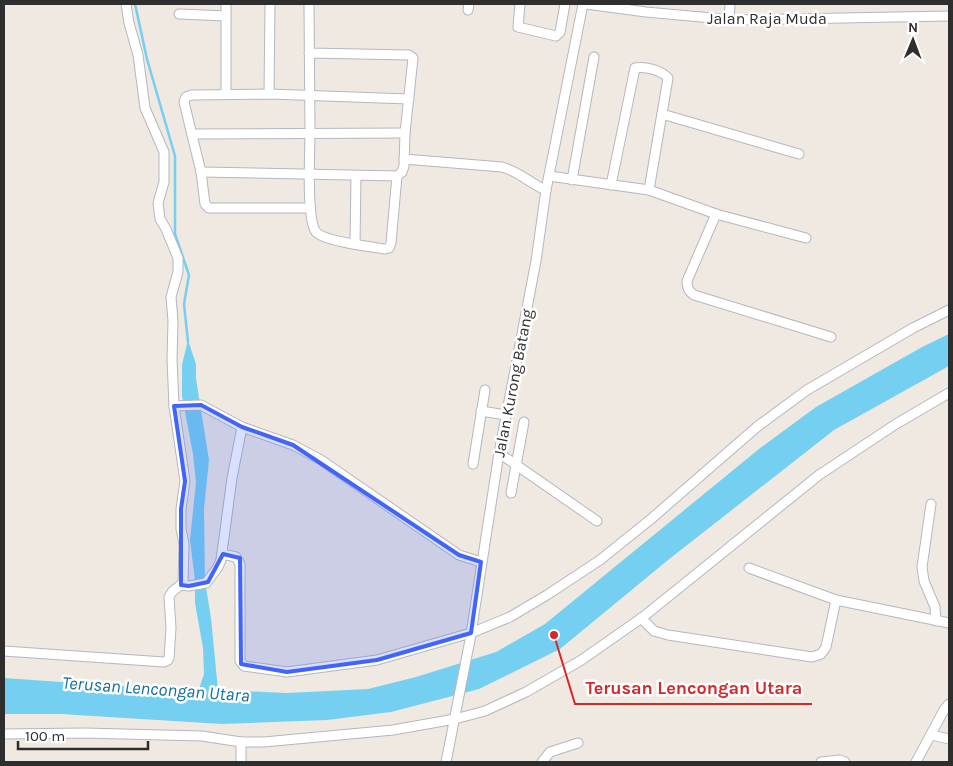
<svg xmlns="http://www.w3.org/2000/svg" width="953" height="766" font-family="Karla,sans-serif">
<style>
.water{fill:#75cff0}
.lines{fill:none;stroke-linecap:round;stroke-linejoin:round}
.stream{stroke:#75cff0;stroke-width:2.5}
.minor-casing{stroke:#b4b7c1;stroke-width:11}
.minor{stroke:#fff;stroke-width:9}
.marked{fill:#4264fb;fill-opacity:0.2;stroke:#4264fb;stroke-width:4;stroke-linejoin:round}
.labels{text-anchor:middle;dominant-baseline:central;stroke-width:5;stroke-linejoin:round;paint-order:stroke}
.street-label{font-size:16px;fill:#2e2e2e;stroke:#fff}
.water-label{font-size:18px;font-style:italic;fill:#0d6fa3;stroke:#fff}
.leader{fill:none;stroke:#d62828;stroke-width:2}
.callout-dot{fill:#d62828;stroke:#fff;stroke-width:2}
.callout-label{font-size:18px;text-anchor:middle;font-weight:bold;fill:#d62828;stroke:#fff;stroke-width:5;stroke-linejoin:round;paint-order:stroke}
</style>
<rect width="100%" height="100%" fill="#efe9e1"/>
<path class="water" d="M949,334V366L834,430L668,560L560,649L479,689L391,712L327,720L222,724L61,714H4V678L118,686L199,689L204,674L203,648L195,603V581L190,540L196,482L193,454L182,396V365L188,340L196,364V379L209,460L204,509L205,581L211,618L218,690L287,693L368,689L416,677L496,652L545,624L759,449L816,407L924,346Z"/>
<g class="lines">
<path class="stream" d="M135,4L147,59L175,156V234L189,275L184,304L188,342"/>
<g class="minor-casing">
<g id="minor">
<path d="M226,4V94"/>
<path d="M309,4C309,47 310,90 310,133C310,152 306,219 316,232C323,241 373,247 385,249L389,248L391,243L397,176L402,172L404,166L405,133L413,58L409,55L309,53"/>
<path d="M520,4L518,27L556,36L560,32L565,4"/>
<path d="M586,4L646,12L734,20L949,16"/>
<path d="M468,10L469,4"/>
<path d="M179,14L226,16"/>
<path d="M729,19L730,4"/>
<path d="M269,94L270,4"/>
<path d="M662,114L799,154"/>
<path d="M192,134L405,133"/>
<path d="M404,159L502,167C520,172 529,183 546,190"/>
<path d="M201,172L397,176"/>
<path d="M549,176L649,190L716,214L806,238"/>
<path d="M572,180L594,57"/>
<path d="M611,185L635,68C645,66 661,70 668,78L649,190"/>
<path d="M310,208H209L205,204L201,172L184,102L186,97L192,95L269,94L409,99"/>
<path d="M716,214L687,281C687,287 688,291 694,295L831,337"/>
<path d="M355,244L356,176"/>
<path d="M174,406L201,405L242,427"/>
<path d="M481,411L506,415"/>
<path d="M499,453L597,521"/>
<path d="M473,464L485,390"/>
<path d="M511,493L524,422"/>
<path d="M931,504L922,567L924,581L935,607L936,621"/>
<path d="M222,554L236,557L240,564V661L244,666L287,672L377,660L471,633L510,617L547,595L600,560L651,519L758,426L807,390L913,328L949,310"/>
<path d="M749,568L836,600"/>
<path d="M181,585L189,586L206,583L218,567L221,560L232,478L242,427L293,445L321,460L459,555L481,562"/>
<path d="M641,618L654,631L668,635L812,657L821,654L826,647L836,600L949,623"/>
<path d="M4,651L164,662L168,660L169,658L171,628L169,597L172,592L183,583L184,544L181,529V509L185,481L174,406L172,359L173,321L171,297L178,272V258L166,229L160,219L158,203L164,182V152L145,108L138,55L129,23L126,4"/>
<path d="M4,734L84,733L202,736L241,742H264L393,730L455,719L485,711L526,692L580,661L643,617L819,475L896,424L949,393"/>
<path d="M931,735L949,739"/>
<path d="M241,762V742"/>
<path d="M446,762L470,640L499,453L536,261L546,190L583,4"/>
<path d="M542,762L550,752L578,743"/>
<path d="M821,762L840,760L845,762"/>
<path d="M916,762L944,710L949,704"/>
</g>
</g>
<use href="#minor" class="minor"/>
</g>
<path class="marked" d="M201,405L242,427L293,445L459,555L481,562L471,633L377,660L287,672L241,664L240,558L223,554L208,582L189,586L181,585V509L185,481L174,406Z"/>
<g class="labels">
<g class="street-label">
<text x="767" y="18">Jalan Raja Muda</text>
<text transform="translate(513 383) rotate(-79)">Jalan Kurong Batang</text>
</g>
<g class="water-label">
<text transform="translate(156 689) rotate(4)">Terusan Lencongan Utara</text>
</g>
</g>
<path class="leader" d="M554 635L575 704H812"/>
<circle class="callout-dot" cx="554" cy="635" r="5"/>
<g class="callout-label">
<text x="694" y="694">Terusan Lencongan Utara</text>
</g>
<rect width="953" height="766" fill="none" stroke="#2e2e2e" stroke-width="10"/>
<g transform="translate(913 40) rotate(1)" stroke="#ffffff" stroke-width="4" paint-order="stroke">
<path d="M0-4L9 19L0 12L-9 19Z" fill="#2e2e2e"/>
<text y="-8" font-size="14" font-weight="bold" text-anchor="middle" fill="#2e2e2e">N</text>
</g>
<path d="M18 741v8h130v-8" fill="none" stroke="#2e2e2e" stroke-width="2.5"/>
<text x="25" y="741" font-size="15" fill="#2e2e2e" stroke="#ffffff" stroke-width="4" paint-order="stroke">100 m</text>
</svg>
